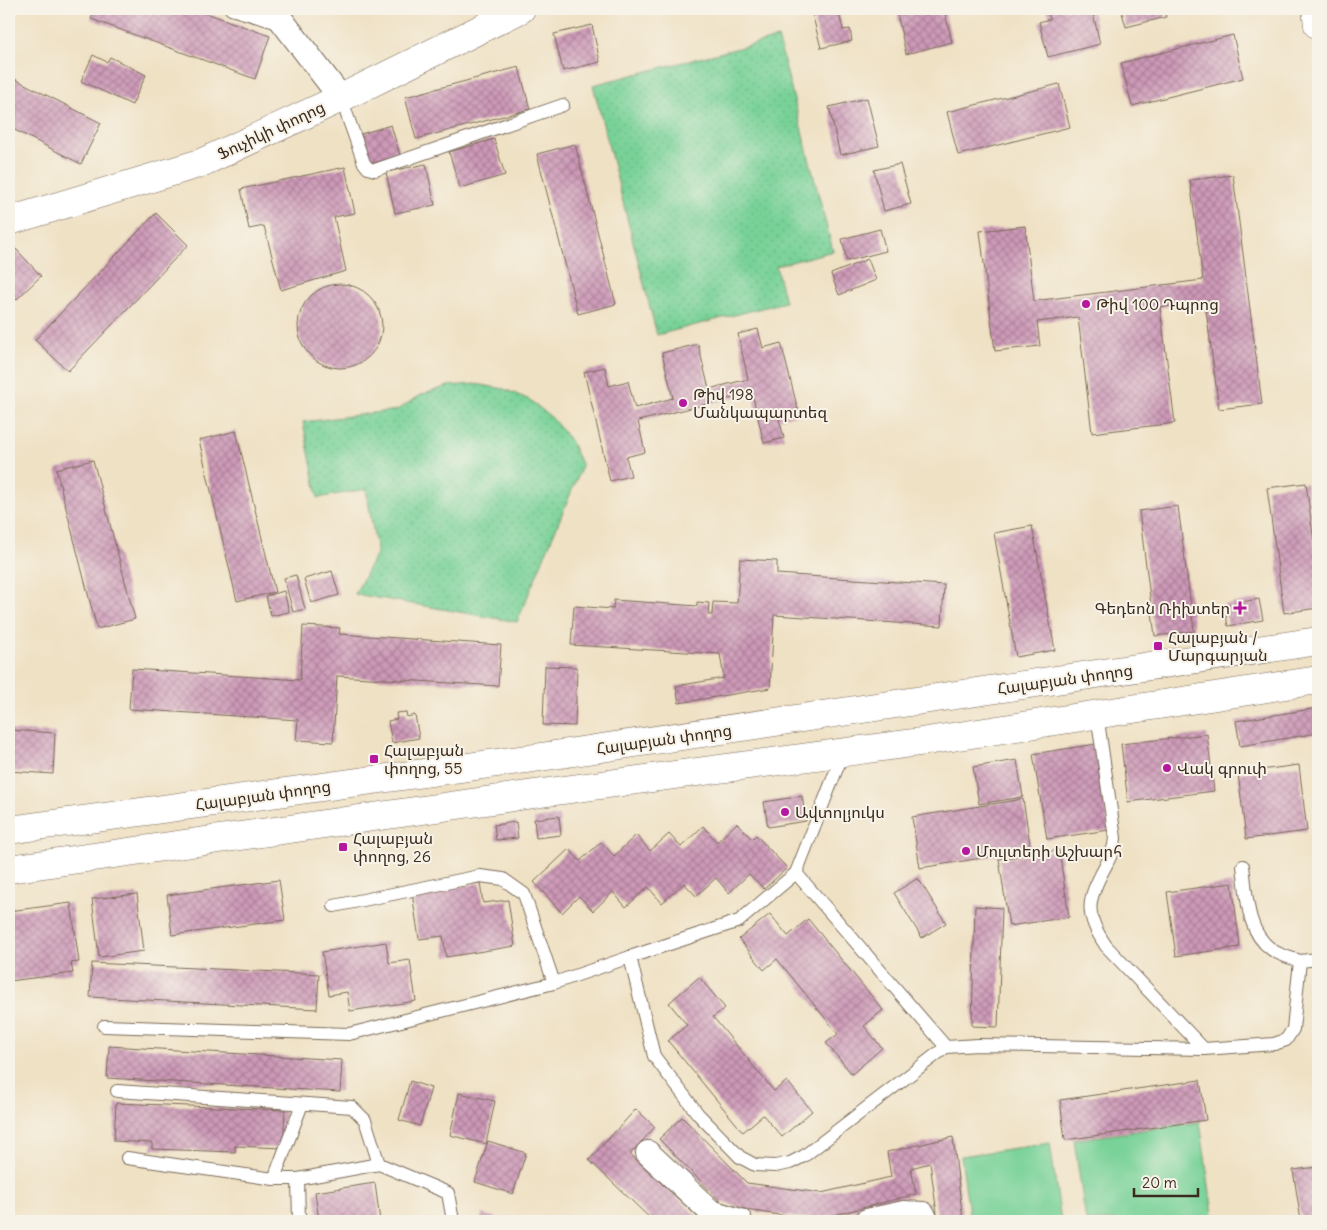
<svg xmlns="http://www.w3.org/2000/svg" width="1327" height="1230" font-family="Delius,'Noto Sans Armenian',sans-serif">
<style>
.grass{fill:url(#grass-dots);stroke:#5a7e5b}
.pitch{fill:#78d298;stroke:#5a7e5b}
.building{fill:url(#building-cross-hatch)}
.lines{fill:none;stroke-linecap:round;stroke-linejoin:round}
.service-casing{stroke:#7a6a58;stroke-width:14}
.minor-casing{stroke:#7a6a58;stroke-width:26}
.tertiary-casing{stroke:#7a6a58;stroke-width:29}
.secondary-casing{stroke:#7a6a58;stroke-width:29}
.primary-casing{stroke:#7a6a58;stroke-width:29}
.service{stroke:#fff;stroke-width:12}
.minor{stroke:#fff;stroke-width:24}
.tertiary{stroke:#fff;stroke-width:28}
.secondary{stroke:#fff;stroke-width:28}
.primary{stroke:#fff;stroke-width:28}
.poi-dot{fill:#b5179e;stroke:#f7f3e8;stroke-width:2}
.labels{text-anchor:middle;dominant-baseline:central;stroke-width:4;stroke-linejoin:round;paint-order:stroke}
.street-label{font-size:16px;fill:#3b2a1e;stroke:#f7f3e8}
.poi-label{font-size:16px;fill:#3b2a1e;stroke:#f7f3e8;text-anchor:start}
</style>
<defs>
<pattern id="grass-dots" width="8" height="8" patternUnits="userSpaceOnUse" patternTransform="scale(1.25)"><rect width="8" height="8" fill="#78d298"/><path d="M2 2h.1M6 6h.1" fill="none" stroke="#69b483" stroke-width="1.8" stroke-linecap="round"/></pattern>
<pattern id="building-cross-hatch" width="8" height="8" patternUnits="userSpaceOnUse" patternTransform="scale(1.25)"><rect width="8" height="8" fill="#cd99b8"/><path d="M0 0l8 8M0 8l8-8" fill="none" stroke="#a87d95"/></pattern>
</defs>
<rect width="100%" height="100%" fill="#f7f3e8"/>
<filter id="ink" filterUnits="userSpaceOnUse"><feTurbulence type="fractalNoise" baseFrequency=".02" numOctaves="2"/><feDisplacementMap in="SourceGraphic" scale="10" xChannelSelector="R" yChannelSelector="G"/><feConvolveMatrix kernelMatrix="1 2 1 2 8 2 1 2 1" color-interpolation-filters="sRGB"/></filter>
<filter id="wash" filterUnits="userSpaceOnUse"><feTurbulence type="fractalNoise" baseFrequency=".0096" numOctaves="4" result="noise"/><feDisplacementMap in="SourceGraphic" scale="20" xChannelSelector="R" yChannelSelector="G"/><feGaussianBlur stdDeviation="1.12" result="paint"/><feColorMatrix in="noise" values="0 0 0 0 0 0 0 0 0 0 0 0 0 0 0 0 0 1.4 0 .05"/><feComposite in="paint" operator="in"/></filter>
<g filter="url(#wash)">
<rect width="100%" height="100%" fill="#efe1c4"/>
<g class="grass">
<path d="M778,38L833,251L776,266L785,302L657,335L593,85Z"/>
<path d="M476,384L504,389L530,400L552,418L570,440L582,466L517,622L355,594L377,552L366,489L318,498L303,422L397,410L421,395L448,386Z"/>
</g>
<g class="pitch">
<path d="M1200,1122L1214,1221H1086L1074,1140Z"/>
<path d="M1050,1143L1061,1221H970L961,1156Z"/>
</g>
<g id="blocks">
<g class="building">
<path d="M95,9H195L270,36L255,79L91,19Z"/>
<path d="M811,9H838L843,30L850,29L852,41L821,48Z"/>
<path d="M896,9H944L952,42L906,54Z"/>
<path d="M1047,9H1092L1100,44L1048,57L1039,22L1050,19Z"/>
<path d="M1121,9H1164L1166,17L1126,27Z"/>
<path d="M592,25L600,62L563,71L554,34Z"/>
<path d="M1233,35L1243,78L1132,106L1121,63Z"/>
<path d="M93,55L107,62L110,57L146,75L132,105L81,81Z"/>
<path d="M519,67L530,109L416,139L405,97Z"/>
<path d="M9,76L101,123L81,164L9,127Z"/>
<path d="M1059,84L1070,127L958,155L947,112Z"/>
<path d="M867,98L879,146L840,155L829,107Z"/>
<path d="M391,125L400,155L370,164L361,134Z"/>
<path d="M494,139L505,175L460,188L449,152Z"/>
<path d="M575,144L616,304L578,314L537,154Z"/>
<path d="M426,164L435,205L395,213L386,172Z"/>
<path d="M900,164L911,204L884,211L874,170Z"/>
<path d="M345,167L355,213L334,217L346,271L281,290L264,226L249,229L241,189Z"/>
<path d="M1233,175L1262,404L1219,409L1205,302L1160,307L1175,423L1092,433L1078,317L1037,322L1040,346L995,351L980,231L1025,226L1034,301L1203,280L1190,180Z"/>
<path d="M156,213L188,245L68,371L35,340Z"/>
<path d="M880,229L886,251L847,261L842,239Z"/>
<path d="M16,249L41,276L16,300L9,291V256Z"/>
<path d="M868,259L876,280L839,295L831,274Z"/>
<circle cx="340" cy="326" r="42"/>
<path d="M758,329L763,348L781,343L799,414L779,419L784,438L764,443L752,393L638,421L645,452L626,457L631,476L610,481L584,372L605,367L609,386L628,381L635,408L673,398L662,353L698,344L709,389L748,379L738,334Z"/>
<path d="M236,431L275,592L237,601L199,440Z"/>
<path d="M93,460L135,619L97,629L56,469Z"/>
<path d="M1306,483L1318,572V608L1284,613L1267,488Z"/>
<path d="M1178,506L1194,631L1155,636L1139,511Z"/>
<path d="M1032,526L1055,650L1016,657L994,533Z"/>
<path d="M740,559L777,561V574L944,585L942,626L774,615L770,688L679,703L676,686L724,678L720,654L571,645L574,606L613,609L614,600L697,606V602L709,603L708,615H712L713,602L737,603Z"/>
<path d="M332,571L339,595L311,603L304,579Z"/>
<path d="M296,575L305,609L293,612L284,578Z"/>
<path d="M284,591L289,612L271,616L266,596Z"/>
<path d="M1259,599L1263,620L1228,626L1224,605Z"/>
<path d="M303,626L340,628L339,634L501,645L498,686L337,676L333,742L296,740L298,720L129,709L132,669L300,680Z"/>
<path d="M545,666L577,667L575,726L543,725Z"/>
<path d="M1318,708V733L1240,746L1236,721Z"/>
<path d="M406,712L407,717L415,715L419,738L392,743L388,721L397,719L396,713Z"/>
<path d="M9,730L55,733L53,774L9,771Z"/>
<path d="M1207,734L1214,791L1128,802L1121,744Z"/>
<path d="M1096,744L1109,830L1047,839L1033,754Z"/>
<path d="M1017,760L1023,797L979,804L973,767Z"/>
<path d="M1299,765L1307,831L1246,839L1238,773Z"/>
<path d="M802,796L806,821L768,827L764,802Z"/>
<path d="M1023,799L1031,850L920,868L912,817Z"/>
<path d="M559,816L561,835L536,838L534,819Z"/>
<path d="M516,822L518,838L496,840L494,825Z"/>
<path d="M737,823L752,839L756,835L787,868L764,889L749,874L729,893L716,878L696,896L684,883L662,903L648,887L626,907L613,892L593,911L579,896L562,913L534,882L569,849L580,861L601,842L614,856L636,835L650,851L669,834L681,847L703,826L717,842Z"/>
<path d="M1059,850L1069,917L1009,926L999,859Z"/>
<path d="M918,878L946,923L922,938L894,893Z"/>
<path d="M279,880L285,920L172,935L167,895Z"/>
<path d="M480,883L483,903L508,900L515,946L446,957L443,936L419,939L412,893Z"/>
<path d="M1232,883L1240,947L1176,956L1167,892Z"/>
<path d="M137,894L144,951L99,957L92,899Z"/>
<path d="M71,903L79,962L71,963L73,973L9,981V911Z"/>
<path d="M975,906L1002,908L998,1027L972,1026Z"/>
<path d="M770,914L788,936L808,919L883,1010L864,1026L882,1048L852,1074L826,1043L838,1034L777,959L764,970L739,939Z"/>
<path d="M386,942L389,963L410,960L416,1001L350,1011L347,992L329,995L322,952Z"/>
<path d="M92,963L319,974L317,1009L90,997Z"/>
<path d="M699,977L725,1008L713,1017L774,1091L787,1081L812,1111L782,1137L763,1115L743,1132L668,1041L687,1025L669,1003Z"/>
<path d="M109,1046L342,1060L340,1092L107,1078Z"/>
<path d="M1200,1080L1206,1120L1065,1140L1060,1100Z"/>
<path d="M410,1081L431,1088L420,1126L399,1120Z"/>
<path d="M459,1093L495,1101L486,1144L450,1135Z"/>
<path d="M116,1103L285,1110L283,1148L235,1146V1152L152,1149V1143L114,1141Z"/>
<path d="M636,1109L655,1127L630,1154L702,1221H653L589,1160Z"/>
<path d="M682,1117L747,1183L821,1193L891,1177L887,1152L953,1137L963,1221H938L930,1163L911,1168L916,1194L823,1218H801L752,1211L721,1202L659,1139Z"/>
<path d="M488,1141L526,1153L513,1194L475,1182Z"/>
<path d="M1318,1167V1221H1301L1293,1170Z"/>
<path d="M375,1183L380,1221H319L315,1192Z"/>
<path d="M482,1214L509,1221H481Z"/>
</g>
</g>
</g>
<g filter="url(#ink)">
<use href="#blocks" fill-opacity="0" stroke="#7a6a58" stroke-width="1"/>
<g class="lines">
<g class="service-casing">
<g id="service">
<path d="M231,9L282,24"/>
<path d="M341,98L364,163L368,168L375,170L563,105"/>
<path d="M1097,714L1115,838C1114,850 1110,857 1105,867C1087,900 1084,914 1106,946L1204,1049"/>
<path d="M843,753L796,873L946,1047"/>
<path d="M1243,866C1247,895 1246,931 1271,949C1278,955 1291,958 1300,961"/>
<path d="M334,906L480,876L503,879L524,894L554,983"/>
<path d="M630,957L739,921L796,873"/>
<path d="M104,1026L349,1034L554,983L630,957L654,1056L698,1114L740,1157L755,1165L775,1166L790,1163L804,1156L946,1047L978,1045L1204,1049L1274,1044L1286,1040L1293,1029L1300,961L1318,959"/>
<path d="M117,1091L352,1107L365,1120L379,1164"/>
<path d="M127,1158L274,1179H298L299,1221"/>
<path d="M274,1179L302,1104"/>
<path d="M298,1179L379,1164L448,1193L453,1221"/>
</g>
</g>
<g class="minor-casing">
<g id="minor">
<path d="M273,9L341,98"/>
<path d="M648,1153L711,1212L740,1221"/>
<path d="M867,1221L904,1213L923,1214L926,1221"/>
</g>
</g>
<g class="tertiary-casing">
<path id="tertiary" d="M9,221L201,163L341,98L521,9"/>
</g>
<g class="secondary-casing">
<path id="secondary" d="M1316,9L1318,25"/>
</g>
<g class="primary-casing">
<g id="primary">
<path d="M9,830L534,758L1318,641"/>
<path d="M9,869L534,794L920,742L1318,680"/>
</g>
</g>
<use href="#service" class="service"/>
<use href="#minor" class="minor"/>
<use href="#tertiary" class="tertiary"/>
<use href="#secondary" class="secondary"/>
<use href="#primary" class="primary"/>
</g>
</g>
<g class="poi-dot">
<circle cx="1086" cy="304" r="5"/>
<circle cx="683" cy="403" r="5"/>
<path d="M1237.5 600.5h5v5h5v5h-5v5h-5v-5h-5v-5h5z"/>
<rect x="1153" y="641" width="10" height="10" rx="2.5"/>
<rect x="369" y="754" width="10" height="10" rx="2.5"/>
<circle cx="1167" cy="768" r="5"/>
<circle cx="785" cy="812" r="5"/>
<rect x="338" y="842" width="10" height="10" rx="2.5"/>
<circle cx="966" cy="851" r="5"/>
</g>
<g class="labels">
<g class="street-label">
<text transform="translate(271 130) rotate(-25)">Ֆուչիկի փողոց</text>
<text transform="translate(1065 679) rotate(-8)">Հալաբյան փողոց</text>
<text transform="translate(664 739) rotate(-8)">Հալաբյան փողոց</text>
<text transform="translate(263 795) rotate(-8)">Հալաբյան փողոց</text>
</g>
<g class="poi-label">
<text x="1096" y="304">Թիվ 100 Դպրոց</text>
<text x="693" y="394">Թիվ 198<tspan x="693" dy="18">Մանկապարտեզ</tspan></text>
<text x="1230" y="608" text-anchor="end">Գեդեոն Ռիխտեր</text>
<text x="1168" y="637">Հալաբյան /<tspan x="1168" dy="18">Մարգարյան</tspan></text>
<text x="384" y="750">Հալաբյան<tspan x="384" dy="18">փողոց, 55</tspan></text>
<text x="1177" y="768">Վակ գրուփ</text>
<text x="795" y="812">Ավտոլյուկս</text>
<text x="353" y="838">Հալաբյան<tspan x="353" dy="18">փողոց, 26</tspan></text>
<text x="976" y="851">Մուլտերի Աշխարհ</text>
</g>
</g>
<rect width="1327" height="1230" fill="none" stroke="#f7f3e8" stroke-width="30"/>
<path d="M1134 1188v8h64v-8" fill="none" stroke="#3b2a1e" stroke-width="2.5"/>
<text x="1142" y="1188" font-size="15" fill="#3b2a1e" stroke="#f7f3e8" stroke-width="4" paint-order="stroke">20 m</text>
</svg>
